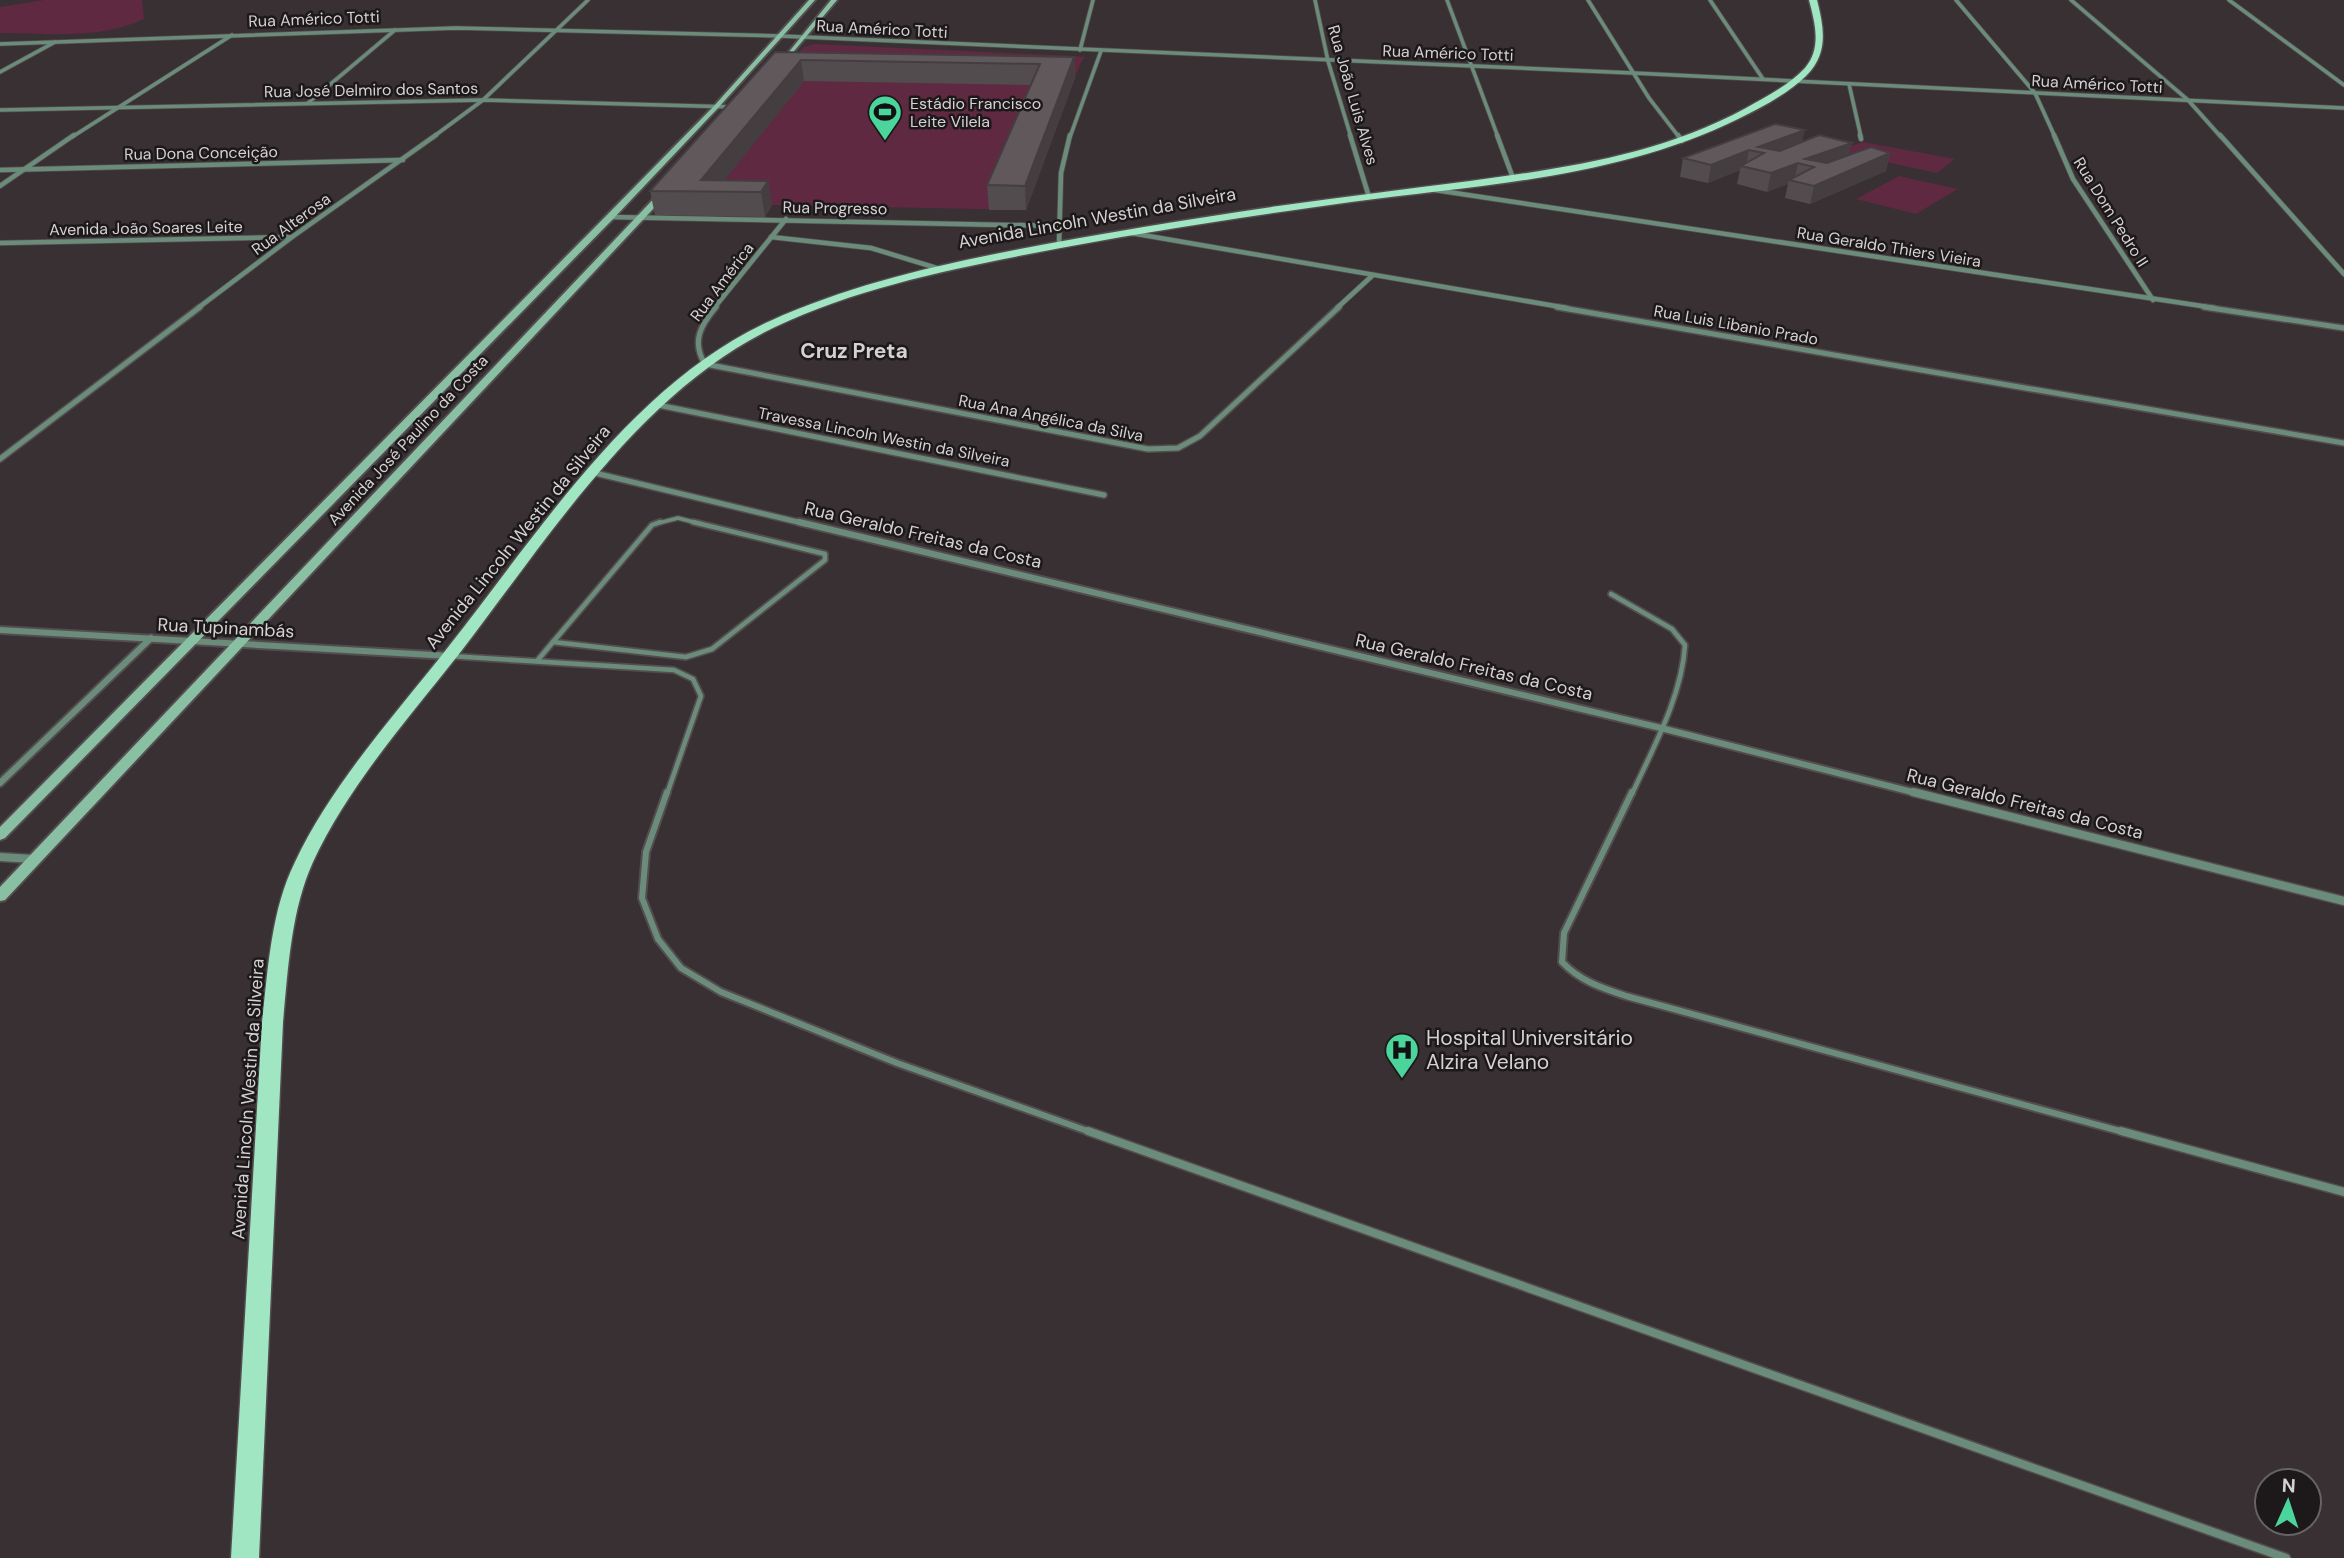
<svg xmlns="http://www.w3.org/2000/svg" width="2344" height="1558" font-family="'DM Sans',sans-serif">
<style>
.green{fill:#5f2941}
.lines{fill:none;stroke-linecap:round;stroke-linejoin:round}
.lane-far3-casing{stroke:#544d50;stroke-width:6}
.lane-far2-casing{stroke:#544d50;stroke-width:8}
.lane-far1-casing{stroke:#544d50;stroke-width:10}
.lane-casing{stroke:#544d50;stroke-width:11}
.street-far4-casing{stroke:#544d50;stroke-width:5}
.street-far3-casing{stroke:#544d50;stroke-width:6}
.street-far2-casing{stroke:#544d50;stroke-width:8}
.street-far1-casing{stroke:#544d50;stroke-width:10}
.street-casing{stroke:#544d50;stroke-width:11}
.secondary-casing{stroke:#544d50;stroke-width:4}
.primary-casing{stroke:#544d50;stroke-width:3}
.lane-far3{stroke:#6b8c7b;stroke-width:3.5}
.lane-far2{stroke:#6b8c7b;stroke-width:4.5}
.lane-far1{stroke:#6b8c7b;stroke-width:6}
.lane{stroke:#6b8c7b;stroke-width:8}
.street-far4{stroke:#6b8c7b;stroke-width:3.5}
.street-far3{stroke:#6b8c7b;stroke-width:4.5}
.street-far2{stroke:#6b8c7b;stroke-width:5}
.street-far1{stroke:#6b8c7b;stroke-width:6}
.street{stroke:#6b8c7b;stroke-width:8}
.secondary{fill:#89bfa3;fill-rule:evenodd}
.primary{fill:#a0e6c3;fill-rule:evenodd}
.wall{fill:#534c4e}
.shaded-wall{fill:#443e40}
.building{fill:#61585b;stroke:#443e40;stroke-width:2}
.labels{text-anchor:middle;dominant-baseline:central;stroke-width:5;stroke-linejoin:round;paint-order:stroke}
.far-street-label{font-size:16px;fill:#d5d1d2;stroke:#1d191a}
.far-poi-label{font-size:16px;fill:#d5d1d2;stroke:#1d191a;text-anchor:start}
.street-label{font-size:18px;fill:#d5d1d2;stroke:#1d191a}
.far-district-label{font-size:21px;font-weight:bold;fill:#d5d1d2;stroke:#1d191a}
.near-poi-label{font-size:21px;fill:#d5d1d2;stroke:#1d191a;text-anchor:start}
</style>
<rect width="100%" height="100%" fill="#383033"/>
<g class="green">
<path d="M44,0H142L144,19C100,40 48,33 0,33V7Z"/>
<path d="M814,44L1073,56L1085,57L1080,64L1026,210L772,205L765,217L655,215L778,73L804,47Z"/>
<path d="M1863,142L1955,159L1937,173L1835,151Z"/>
<path d="M1899,176L1958,189L1916,214L1856,199Z"/>
</g>
<g class="lines">
<g class="lane-far3-casing">
<path id="lane-far3" d="M655,524L678,518L701,524"/>
</g>
<g class="lane-far2-casing">
<g id="lane-far2">
<path d="M1611,594L1672,629L1685,645C1682,696 1653,748 1632,794"/>
<path d="M553,642L686,657L712,649L825,560V554L693,522"/>
<path d="M553,642L652,525L660,522"/>
<path d="M450,656L674,670L693,679L701,696L667,794"/>
<path d="M537,661L553,642"/>
</g>
</g>
<g class="lane-far1-casing">
<g id="lane-far1">
<path d="M667,792L646,852L642,898L658,939L681,968L721,992L897,1063L1093,1133"/>
<path d="M1632,792L1564,933L1562,962C1580,981 1602,988 1626,996L2127,1133"/>
</g>
</g>
<g class="lane-casing">
<g id="lane">
<path d="M1088,1131L2286,1558"/>
<path d="M2121,1131L2344,1192"/>
</g>
</g>
<g class="street-far4-casing">
<g id="street-far4">
<path d="M1315,0L1328,61L1351,137"/>
<path d="M1447,0L1498,137"/>
<path d="M1588,0L1649,98L1679,137"/>
<path d="M1710,0L1763,79"/>
<path d="M1956,0L2035,93L2055,137"/>
<path d="M2071,0L2188,100L2221,137"/>
<path d="M2229,0L2344,85"/>
<path d="M0,44L456,28L780,36L1633,73L2344,108"/>
<path d="M1080,50L1093,0"/>
<path d="M0,72L55,42"/>
<path d="M1849,84L1861,137"/>
<path d="M308,103L395,30"/>
<path d="M0,110L483,100L734,107"/>
<path d="M72,137L232,35"/>
<path d="M433,137L483,100L588,0"/>
<path d="M1070,137L1101,51"/>
</g>
</g>
<g class="street-far3-casing">
<g id="street-far3">
<path d="M1350,135L1369,197"/>
<path d="M1497,135L1513,178"/>
<path d="M1678,135L1682,141"/>
<path d="M1860,135L1861,139"/>
<path d="M2054,135L2073,179L2153,300"/>
<path d="M2220,135L2344,274"/>
<path d="M0,170L403,160"/>
<path d="M0,186L74,135"/>
<path d="M1435,190L2215,308"/>
<path d="M610,217L1060,226"/>
<path d="M1131,233L1567,308"/>
<path d="M771,237L871,248L940,269"/>
<path d="M0,243L291,237"/>
<path d="M1059,244L1061,173L1070,135"/>
<path d="M198,308L292,237L436,135"/>
<path d="M714,308L786,219"/>
<path d="M1337,308L1373,275"/>
</g>
</g>
<g class="street-far2-casing">
<g id="street-far2">
<path d="M716,307C701,325 691,341 705,364L1148,449L1178,448L1200,436L1339,307"/>
<path d="M1557,307L2344,443"/>
<path d="M2204,307L2344,328"/>
<path d="M658,405L1104,495"/>
<path d="M0,459L200,307"/>
<path d="M595,473L806,524"/>
</g>
</g>
<g class="street-far1-casing">
<g id="street-far1">
<path d="M799,522L1661,728L1920,794"/>
<path d="M0,630L450,656"/>
<path d="M0,783L151,638"/>
</g>
</g>
<g class="street-casing">
<g id="street">
<path d="M1913,792L2344,901"/>
<path d="M0,857L33,859"/>
</g>
</g>
<g class="secondary-casing">
<g id="secondary">
<path d="M809,0H815L718,108L613,219L5,838L0,840V827L607,215L714,106Z"/>
<path d="M831,0H837L779,69H775Z"/>
<path d="M662,190L669,192L5,900L0,901V887Z"/>
</g>
</g>
<g class="primary-casing">
<path id="primary" d="M1809,0H1817C1824,28 1829,53 1806,76C1787,94 1761,108 1738,119C1618,178 1481,185 1351,202C1243,217 1136,233 1029,254C943,271 855,289 775,327C640,391 548,539 459,654C407,720 349,785 313,862C291,910 288,970 283,1022L259,1558H231L262,1022C268,970 271,910 295,862C333,782 395,715 449,646C539,532 633,383 770,321C847,286 932,266 1015,250C1102,233 1190,219 1278,206C1342,197 1406,189 1470,181C1566,168 1659,155 1746,108C1766,97 1789,85 1805,68C1822,48 1815,23 1809,0Z"/>
</g>
<use href="#lane-far3" class="lane-far3"/>
<use href="#lane-far2" class="lane-far2"/>
<use href="#lane-far1" class="lane-far1"/>
<use href="#lane" class="lane"/>
<use href="#street-far4" class="street-far4"/>
<use href="#street-far3" class="street-far3"/>
<use href="#street-far2" class="street-far2"/>
<use href="#street-far1" class="street-far1"/>
<use href="#street" class="street"/>
<use href="#secondary" class="secondary"/>
<use href="#primary" class="primary"/>
</g>
<g class="wall">
<path d="M775,52L1074,57L1075,78L1026,210H989L987,185L1031,85L804,81L724,180L768,181L772,205L765,217L655,215L650,191Z"/>
<path d="M1803,141L1849,155L1890,153L1886,171L1810,204L1785,198L1788,184L1767,192L1737,184L1740,170L1708,183L1680,177L1683,158Z"/>
</g>
<g class="shaded-wall">
<path d="M1074,57L1075,78L1026,210L1025,186Z"/>
<path d="M801,60L804,81L715,192L701,180Z"/>
<path d="M1805,130L1801,147L1764,153L1758,147Z"/>
<path d="M1852,143L1848,161L1814,167L1805,159Z"/>
<path d="M1749,150L1746,167L1741,166L1740,170L1708,183L1711,165Z"/>
<path d="M1890,153L1886,171L1810,204L1814,186Z"/>
<path d="M1798,163L1794,181L1789,180L1788,184L1767,192L1771,173Z"/>
<path d="M768,181L772,205L765,217L761,192Z"/>
</g>
<g class="building">
<path d="M775,52L1074,57L1025,186L987,185L1040,64L801,60L701,180L768,181L761,192L650,191Z"/>
<path d="M1775,124L1805,130L1758,147L1780,151L1819,135L1852,143L1805,159L1827,163L1871,147L1890,153L1814,186L1789,180L1814,167L1798,163L1771,173L1741,166L1764,153L1749,150L1711,165L1683,158Z"/>
</g>
<defs>
<g id="stadium-pin" transform="scale(1.75)"><path d="M0 17L-7.5 6A9.5 9.5 0 1 1 7.5 6Z" fill="#4bd49b" stroke="#1d191a"/><path d="M0-5a6.5 5 0 1 0 0 10a6.5 5 0 1 0 0-10ZM-3.5-1.8h7v3.6h-7Z" fill="#111"/></g>
<g id="hospital-pin" transform="scale(1.75)"><path d="M0 17L-7.5 6A9.5 9.5 0 1 1 7.5 6Z" fill="#4bd49b" stroke="#1d191a"/><path d="M-5-5h3v3.5h4V-5h3V5h-3V1.5h-4V5h-3Z" fill="#111"/></g>
</defs>
<g fill-rule="evenodd">
<use href="#stadium-pin" x="885" y="112"/>
<use href="#hospital-pin" x="1402" y="1050"/>
</g>
<g class="labels">
<g class="far-street-label">
<text transform="translate(314 19) rotate(-2)">Rua Américo Totti</text>
<text transform="translate(882 29) rotate(3)">Rua Américo Totti</text>
<text transform="translate(1448 53) rotate(2)">Rua Américo Totti</text>
<text transform="translate(2097 84) rotate(3)">Rua Américo Totti</text>
<text transform="translate(371 90) rotate(-1)">Rua José Delmiro dos Santos</text>
<text transform="translate(1353 95) rotate(74)">Rua João Luis Alves</text>
<text transform="translate(201 153) rotate(-1)">Rua Dona Conceição</text>
<text transform="translate(835 208) rotate(1)">Rua Progresso</text>
<text transform="translate(2111 212) rotate(58)">Rua Dom Pedro II</text>
<text transform="translate(291 224) rotate(-36)">Rua Alterosa</text>
<text transform="translate(146 228) rotate(-1)">Avenida João Soares Leite</text>
<text transform="translate(1889 247) rotate(9)">Rua Geraldo Thiers Vieira</text>
<text transform="translate(722 282) rotate(-53)">Rua América</text>
<text transform="translate(1736 325) rotate(10)">Rua Luis Libanio Prado</text>
<text transform="translate(1051 418) rotate(11)">Rua Ana Angélica da Silva</text>
<text transform="translate(884 437) rotate(11)">Travessa Lincoln Westin da Silveira</text>
<text transform="translate(408 440) rotate(-47)">Avenida José Paulino da Costa</text>
</g>
<g class="far-poi-label">
<text x="910" y="103">Estádio Francisco<tspan x="910" dy="18">Leite Vilela</tspan></text>
</g>
<g class="street-label">
<text transform="translate(1097 218) rotate(-10)">Avenida Lincoln Westin da Silveira</text>
<text transform="translate(923 535) rotate(13)">Rua Geraldo Freitas da Costa</text>
<text transform="translate(518 537) rotate(-51)">Avenida Lincoln Westin da Silveira</text>
<text transform="translate(226 628) rotate(3)">Rua Tupinambás</text>
<text transform="translate(1474 667) rotate(13)">Rua Geraldo Freitas da Costa</text>
<text transform="translate(2025 804) rotate(14)">Rua Geraldo Freitas da Costa</text>
<text transform="translate(248 1099) rotate(-86)">Avenida Lincoln Westin da Silveira</text>
</g>
<g class="far-district-label">
<text x="854" y="351">Cruz Preta</text>
</g>
<g class="near-poi-label">
<text x="1426" y="1038">Hospital Universitário<tspan x="1426" dy="24">Alzira Velano</tspan></text>
</g>
</g>
<g transform="translate(2288 1502) rotate(3)"><circle r="33" fill="#1d191a" stroke="#676364" stroke-width="2"/>
<path d="M0-5L12 26L0 18L-12 26Z" fill="#4bd49b"/>
<text y="-10" font-size="19" font-weight="bold" text-anchor="middle" fill="#d5d1d2">N</text>
</g>
</svg>
